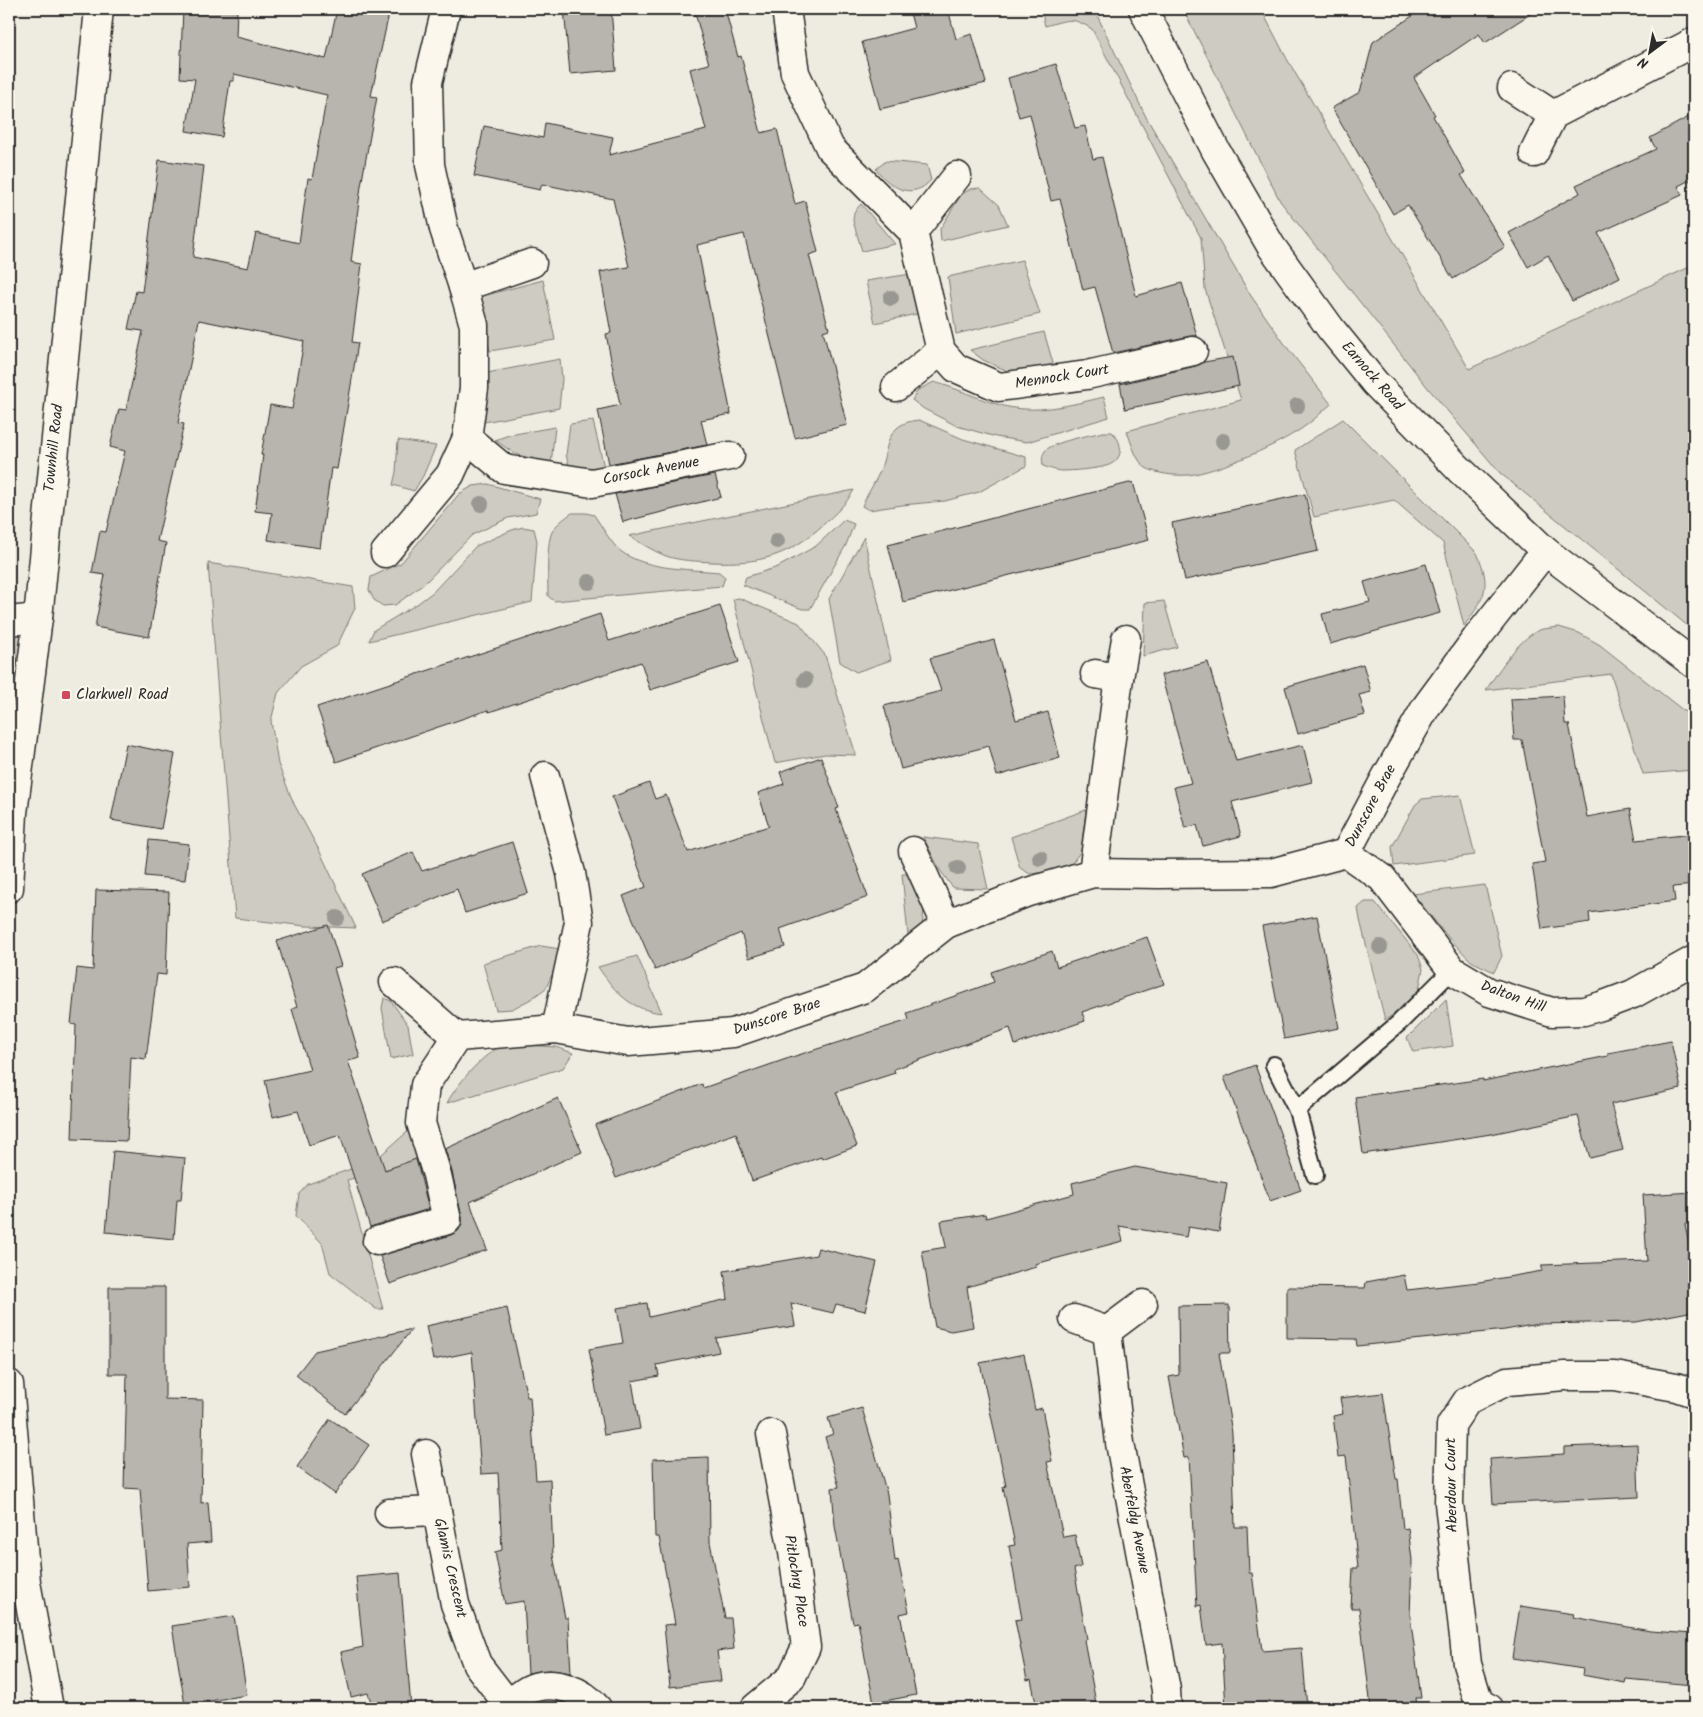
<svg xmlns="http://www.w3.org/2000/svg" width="1703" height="1717" font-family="Kalam,sans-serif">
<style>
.green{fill:#cecbc2;stroke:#7c7b76}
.building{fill:#b8b5ae;stroke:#2b2b2b}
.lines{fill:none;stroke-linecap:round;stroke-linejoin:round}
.lane-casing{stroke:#2b2b2b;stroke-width:20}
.street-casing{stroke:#2b2b2b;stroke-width:31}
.secondary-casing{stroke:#2b2b2b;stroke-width:31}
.lane{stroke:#fbf7ec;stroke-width:16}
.street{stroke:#fbf7ec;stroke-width:28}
.secondary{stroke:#fbf7ec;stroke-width:28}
.tree{fill:#999791}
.poi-dot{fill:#d1495b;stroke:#fbf7ec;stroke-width:2}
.labels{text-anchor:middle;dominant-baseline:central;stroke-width:4.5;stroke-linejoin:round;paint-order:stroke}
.street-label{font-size:15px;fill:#2b2b2b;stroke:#fbf7ec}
.poi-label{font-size:15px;fill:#2b2b2b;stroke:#fbf7ec;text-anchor:start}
</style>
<rect width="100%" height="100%" fill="#eeebe0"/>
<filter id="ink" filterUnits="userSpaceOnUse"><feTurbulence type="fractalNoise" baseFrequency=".02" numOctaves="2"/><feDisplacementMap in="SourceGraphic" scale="10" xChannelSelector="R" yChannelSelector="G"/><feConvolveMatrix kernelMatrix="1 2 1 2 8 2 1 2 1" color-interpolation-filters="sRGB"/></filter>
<g filter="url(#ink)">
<g class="green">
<path d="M1041,9H1094L1146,117L1251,296L1289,350L1331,404C1323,411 1316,418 1308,424C1284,443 1217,472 1188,475C1175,476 1157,474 1146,468C1136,461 1131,442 1127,431L1241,400L1205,289L1201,238L1092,29C1071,16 1068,20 1045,26Z"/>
<path d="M1183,9H1261L1287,59L1469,369L1694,265V631L1500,473L1428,388L1280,201Z"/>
<path d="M886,161L927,165L931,180C928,183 924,187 921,188C903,197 886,182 876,169Z"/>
<path d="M980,188L999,205L1008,225L941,241L940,229L961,195L970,189Z"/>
<path d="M861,204L895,244L862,251L853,221L854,212Z"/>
<path d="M1022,260L1040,314L956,334L948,277Z"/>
<path d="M911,274L921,313L875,323L866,281Z"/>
<path d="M543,280L555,340L490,351L479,297Z"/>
<path d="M1044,332L1055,370L1012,373L983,360L970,350Z"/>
<path d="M560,359L562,379L559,408L484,422L487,373Z"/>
<path d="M934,382C957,388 978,399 1000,405C1035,415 1070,405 1104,397L1109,417L1027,442L996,437L957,426L924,409L912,400L918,390Z"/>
<path d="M1343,419L1477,553C1492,587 1485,598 1464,626L1443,543L1394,500L1314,517L1295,450Z"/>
<path d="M919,420L963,439L1026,457V466L979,492L945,501L902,505L869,510L862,506C867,494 875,483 880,471C889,447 885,423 919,420Z"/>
<path d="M593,421L604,467L570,469L566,455L570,424Z"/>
<path d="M555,427L551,464L515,454L495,440L509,435Z"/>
<path d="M1103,432H1112C1124,443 1124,461 1106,466C1097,469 1071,471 1062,471C1056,471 1049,468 1043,466C1042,460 1042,455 1045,451C1052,442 1091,435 1103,432Z"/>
<path d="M398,440L436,446L423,476L414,491L393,485L396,472Z"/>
<path d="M488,484L540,499L536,513L508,518L472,535L424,584L395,605L383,606L374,600L369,590L371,577L401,563L459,494L473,486Z"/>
<path d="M854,490C846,504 836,513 824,524C788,557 760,564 711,562C697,561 680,561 666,556C653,551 641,543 629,536Z"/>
<path d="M572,513H586L594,515C601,525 608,538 616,547C638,570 689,569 719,572L725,577L722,586L554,601L548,596C548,581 546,545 552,532C556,524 565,518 572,513Z"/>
<path d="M844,520L854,524L846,545L810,609H802L743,585L746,577L778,567L816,546Z"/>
<path d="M523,527L534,529L537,541L532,602L369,641L374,630L417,604L433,592L476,546L512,530Z"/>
<path d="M864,537L891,660L856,672L840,662L829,599Z"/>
<path d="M208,563L353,587L355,608L337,646L301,666L278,693L271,721L278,764L294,804L320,852L356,928L306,926L235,918Z"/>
<path d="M739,598L799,623L825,655L856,755L825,754L775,763L733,599Z"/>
<path d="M1164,601L1177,647L1143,656L1145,603Z"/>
<path d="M38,618L9,812V621Z"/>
<path d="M1559,627L1579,633L1600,645L1694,719V770L1643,774L1611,674L1486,690C1498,672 1521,634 1543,629C1548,628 1554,628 1559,627Z"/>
<path d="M1460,795L1475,855L1394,866L1392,847L1415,805L1422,799Z"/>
<path d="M1086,810L1081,851L1072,863L1058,871L1030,874L1020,868L1011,837Z"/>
<path d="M923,837L978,844L988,889L953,888L940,870Z"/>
<path d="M902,874H908L925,902L922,926L908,935Z"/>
<path d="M1485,885L1502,956L1494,972L1471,961L1448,937L1413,894Z"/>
<path d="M1365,902H1375L1418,955L1423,969L1419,989L1406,1006L1385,1020L1360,920L1358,908Z"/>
<path d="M541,946L560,949L554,970L546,988L531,999L512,1009L496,1010L483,963Z"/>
<path d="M637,956L662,1013C629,1009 616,993 598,967Z"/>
<path d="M384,998L391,1001L408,1025L413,1054L391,1059L382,1008Z"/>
<path d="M1446,999L1453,1046L1413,1052L1407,1038Z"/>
<path d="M513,1044L556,1047L573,1053L563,1068L447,1103C456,1086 480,1057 498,1048C503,1046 509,1045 513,1044Z"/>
<path d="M413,1127L420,1160L347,1180L383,1309H376L330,1273L322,1243L296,1216L299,1194L308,1184L374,1161Z"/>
</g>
<g class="building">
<path d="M183,9H237L236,37L326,59L337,9H390L371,96L377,97L361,186L351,262L362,264L352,342L358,343L337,469L331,468L320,548L268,540L272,513L255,511L263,455H261L270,405L292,409L304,341L199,320L178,423L184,424L157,541L166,543L149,637L95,627L105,575L92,573L100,531L106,532L125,451L110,447L119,409L126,410L143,331L128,329L136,291L142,292L159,160L204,166L193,257L248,268L256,233L299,243L308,178L312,179L327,95L234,74V81H230L222,137L186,131L195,79L180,78Z"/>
<path d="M564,9H611L616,70L570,74Z"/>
<path d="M694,9H725L738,57L741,56L761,133L777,129L795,204L805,201L818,252L809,255L829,329L823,331L847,425L795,438L744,234L697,245L731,414L701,420L707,445L609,464L598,410L620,405L606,334L611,333L600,272L629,267L613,199L542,184L540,190L474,176L484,126L543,138L545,123L613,137L609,155L706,130L690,69L709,64Z"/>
<path d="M909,9H948L956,39L972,34L986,83L880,109L862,42L914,28Z"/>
<path d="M1423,9H1538L1485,43L1479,34L1414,78L1435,115L1433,116L1465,173L1461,175L1505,247L1453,279L1408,205L1393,214L1332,108L1360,92L1373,42Z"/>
<path d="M1056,64L1075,128L1085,126L1093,159L1102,157L1136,296L1182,283L1197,336H1190L1113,353L1095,287L1083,290L1060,199L1051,201L1030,114L1019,117L1008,78Z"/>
<path d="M1694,114V178L1678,186L1682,195L1598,233L1620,277L1572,301L1548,255L1528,267L1509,233L1580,193L1576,185L1656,149L1650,138Z"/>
<path d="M1233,357L1239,386L1125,409L1120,384L1196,366L1204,362Z"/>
<path d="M715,475L721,497L623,522L615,494Z"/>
<path d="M1133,482L1149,540L903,602L888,545Z"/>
<path d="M1305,494L1318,551L1185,580L1172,523Z"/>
<path d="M1426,564L1440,613L1330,644L1322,614L1370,602L1364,582Z"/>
<path d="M720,606L739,662L650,690L641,662L489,712L488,710L336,762L317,707L600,614L609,641Z"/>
<path d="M994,640L1016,720L1048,712L1060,758L997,776L989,746L901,769L884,706L941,691L930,658Z"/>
<path d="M1208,662L1236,761L1303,745L1312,782L1232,802L1241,836L1203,846L1197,825L1185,828L1174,787L1191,783L1161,675Z"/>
<path d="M1363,664L1371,692L1359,695L1365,715L1298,734L1285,687Z"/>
<path d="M1563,696L1565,724H1569L1587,817L1630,809L1636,840L1694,834V885L1673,887L1675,901L1589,913L1590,922L1542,929L1532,864L1545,862L1522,740H1514L1511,699Z"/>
<path d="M126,744L175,754L161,829L111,820Z"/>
<path d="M821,757L839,808L836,809L868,897L780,929L785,947L749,958L741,933L655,970L623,896L646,887L612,797L649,783L655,799L666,795L688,852L769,826L758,793L784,784L780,772Z"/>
<path d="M149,840L189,844L185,880L145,876Z"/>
<path d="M512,842L528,893L465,913L457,889L382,921L362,874L413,852L422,871Z"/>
<path d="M96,890L169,892L166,975L157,974L146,1059L131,1057L127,1141L72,1139L76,1025L71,1024L77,968L93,970Z"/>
<path d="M1317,916L1339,1028L1284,1039L1262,926Z"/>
<path d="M328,925L341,966L334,968L360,1058L348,1061L385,1170L416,1159L429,1209L370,1227L340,1135L309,1145L298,1111L273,1117L265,1080L310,1070L292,1009L297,1007L277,941Z"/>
<path d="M1147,937L1164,984L1082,1012L1085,1021L1015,1045L1010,1028L894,1069L895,1073L836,1092L857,1146L822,1159L821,1157L752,1181L736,1133L616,1178L595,1125L702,1084L703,1088L792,1057L909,1020L907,1013L994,982L991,972L1052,951L1057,967Z"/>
<path d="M1671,1041L1681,1089L1611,1104L1623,1150L1590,1158L1578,1116L1491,1134L1363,1154L1355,1097L1483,1079V1081L1608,1056V1053Z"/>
<path d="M1255,1065L1301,1190L1270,1201L1224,1077Z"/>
<path d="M558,1098L582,1152L470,1202L487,1250L390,1284L380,1256L451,1235L458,1231L462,1225V1217L452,1172L445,1149Z"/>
<path d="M113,1151L185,1158L181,1200H177L174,1239L106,1232Z"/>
<path d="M1135,1167L1227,1183L1219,1232L1188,1227L1186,1237L1119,1226L1123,1241L1035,1264L1036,1267L967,1287L973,1327L951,1331L935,1327L922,1251L946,1247L941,1221L985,1214L986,1218L1074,1194L1072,1183Z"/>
<path d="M1694,1192V1223L1685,1224L1694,1272V1311L1636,1322L1538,1324L1505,1330L1357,1346L1356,1339L1287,1338V1287L1365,1288L1366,1282L1404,1275L1407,1290L1479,1282L1542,1271V1265L1647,1261L1643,1195Z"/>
<path d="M818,1248L877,1262L865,1311L836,1304L833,1313L791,1303L795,1326L716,1338L719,1352L657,1365L659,1376L632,1381L640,1429L604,1435L589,1349L623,1343L617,1308L647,1303L649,1317L728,1299L724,1271L816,1255Z"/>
<path d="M109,1287H165V1399L203,1400L201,1503L208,1502L211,1542L187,1544L190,1587L148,1591L140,1489L124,1488L127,1374H109Z"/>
<path d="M1229,1305L1230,1353H1219L1232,1433L1235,1527H1247L1249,1573H1252L1262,1651L1302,1648L1307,1708H1226L1222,1643L1206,1645L1201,1605L1197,1606L1189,1457L1184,1458L1169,1377L1179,1375L1178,1306Z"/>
<path d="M507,1308L527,1397H530L536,1480L550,1479L553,1555L565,1618H568L571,1673L549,1670L528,1673L524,1601L505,1604L495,1552L502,1550L498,1473L481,1474L472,1352L433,1360L426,1326Z"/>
<path d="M412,1329L345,1414L296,1375L315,1351Z"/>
<path d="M1024,1354L1035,1410L1042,1408L1052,1461L1047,1462L1063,1537L1075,1535L1081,1567L1074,1569L1087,1639L1084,1640L1097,1708H1037L1031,1679L1027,1680L1015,1620L1022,1619L1009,1546L1015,1545L1003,1487L1006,1486L980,1363Z"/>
<path d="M1383,1393L1396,1479H1398L1403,1529L1408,1528L1412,1560L1410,1615L1421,1698H1416L1417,1708H1371L1359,1608H1351L1353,1568H1358L1346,1456L1338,1457L1333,1416L1343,1414L1340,1398Z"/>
<path d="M862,1408L887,1494L895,1561L898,1560L909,1612L900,1614L916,1695L874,1703L858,1622L853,1623L835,1526L832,1488L839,1487L825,1437L833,1434L828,1418Z"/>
<path d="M330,1419L369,1445L335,1494L297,1467Z"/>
<path d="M1637,1444L1639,1497L1493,1504L1490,1459L1564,1454V1447Z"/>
<path d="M709,1457L710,1542L725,1618H731L734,1649L717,1651L721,1681L670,1687L664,1625L675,1624L659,1537H655L653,1459Z"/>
<path d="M400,1573L411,1708H373L368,1693L351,1697L341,1652L363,1647L356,1577Z"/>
<path d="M1520,1606L1574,1614L1573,1617L1650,1631L1694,1634V1685L1626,1679L1625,1683L1582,1675L1583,1669L1512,1658Z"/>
<path d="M234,1616L247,1695L185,1705L172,1626Z"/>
</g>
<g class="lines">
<g class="lane-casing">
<g id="lane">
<path d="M1274,1065L1297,1110L1315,1175"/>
<path d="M1297,1110L1399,1023L1452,970"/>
</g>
</g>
<g class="street-casing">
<g id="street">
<path d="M446,9L428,82L430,165L444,229L463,287L474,325V388L467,438L504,469L592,483L730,456"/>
<path d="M786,9L795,73L830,148L913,232L941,351L956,368L999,387L1087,375L1193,351"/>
<path d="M1512,88L1553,115"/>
<path d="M1534,153L1553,115L1694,42"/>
<path d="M913,232L957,176"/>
<path d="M463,287L532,263"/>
<path d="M896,387L941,351"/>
<path d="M385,553L450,475L467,438"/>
<path d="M9,621L38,618"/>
<path d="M1119,678L1126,639"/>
<path d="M545,776L571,873L579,922L556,1029"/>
<path d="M913,851L946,924"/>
<path d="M1346,853L1382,878L1452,970L1489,992L1552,1012L1584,1011L1601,1006L1633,994L1694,960"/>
<path d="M1093,873L1119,678L1095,674"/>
<path d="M9,888L13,813L38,618L99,9"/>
<path d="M394,982L457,1037"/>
<path d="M377,1241L447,1220L437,1175L421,1123L425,1085L457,1037L556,1029L628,1042L733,1033L865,988L946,924L1028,892L1093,873L1158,874L1271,873L1346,853L1385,779L1426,707L1476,639L1545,551"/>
<path d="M1143,1304L1107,1331L1120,1443L1166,1690L1167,1708"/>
<path d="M1074,1319L1107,1331"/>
<path d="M9,1384L26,1582L49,1708"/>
<path d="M426,1454L455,1604L477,1664L507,1703"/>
<path d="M389,1513L437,1511"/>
<path d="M503,1708C507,1702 513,1700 519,1696C523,1693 528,1689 532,1688C555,1680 582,1690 597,1708"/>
<path d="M755,1708L791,1678L806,1647L793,1552L771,1434"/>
<path d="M1489,1708L1479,1703L1467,1664L1449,1503L1451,1425L1467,1401L1507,1381L1565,1376H1615L1676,1387L1694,1393"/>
</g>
</g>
<g class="secondary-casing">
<path id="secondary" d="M1143,9L1216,151L1271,246L1331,329L1375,383L1460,470L1545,551L1694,664"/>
</g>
<use href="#lane" class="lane"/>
<use href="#street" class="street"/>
<use href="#secondary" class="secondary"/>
</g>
<g class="tree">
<circle cx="891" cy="298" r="8"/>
<circle cx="1297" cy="406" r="8"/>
<circle cx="1223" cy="441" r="8"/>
<circle cx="481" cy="504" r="8"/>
<circle cx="777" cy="541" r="8"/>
<circle cx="589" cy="582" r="8"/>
<circle cx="805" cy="680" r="8"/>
<circle cx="1040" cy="858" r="8"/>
<circle cx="958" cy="868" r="8"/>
<circle cx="337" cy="918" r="8"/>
<circle cx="1380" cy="947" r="8"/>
</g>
</g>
<rect class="poi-dot" x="61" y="690" width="10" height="10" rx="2.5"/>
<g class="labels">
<g class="street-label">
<text transform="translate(1372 376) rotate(49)">Earnock Road</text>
<text transform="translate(1062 377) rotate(-9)">Mennock Court</text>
<text transform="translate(54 448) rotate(-84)">Townhill Road</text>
<text transform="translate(651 471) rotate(-11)">Corsock Avenue</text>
<text transform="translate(1371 806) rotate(-62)">Dunscore Brae</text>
<text transform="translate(1513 997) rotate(20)">Dalton Hill</text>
<text transform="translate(777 1017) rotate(-18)">Dunscore Brae</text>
<text transform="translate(1452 1485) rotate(-91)">Aberdour Court</text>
<text transform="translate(1134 1520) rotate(79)">Aberfeldy Avenue</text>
<text transform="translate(450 1568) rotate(77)">Glamis Crescent</text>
<text transform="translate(796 1581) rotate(81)">Pitlochry Place</text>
</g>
<g class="poi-label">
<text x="76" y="695">Clarkwell Road</text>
</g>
</g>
<rect width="1703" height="1717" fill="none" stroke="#fbf7ec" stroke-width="30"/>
<rect x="15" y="15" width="1673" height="1687" fill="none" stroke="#2b2b2b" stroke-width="2" filter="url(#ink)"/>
<g transform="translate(1650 52) rotate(212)" stroke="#fbf7ec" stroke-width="4" paint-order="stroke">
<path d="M0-4L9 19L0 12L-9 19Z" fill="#2b2b2b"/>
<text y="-8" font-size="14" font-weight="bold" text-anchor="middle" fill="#2b2b2b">N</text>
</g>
</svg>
